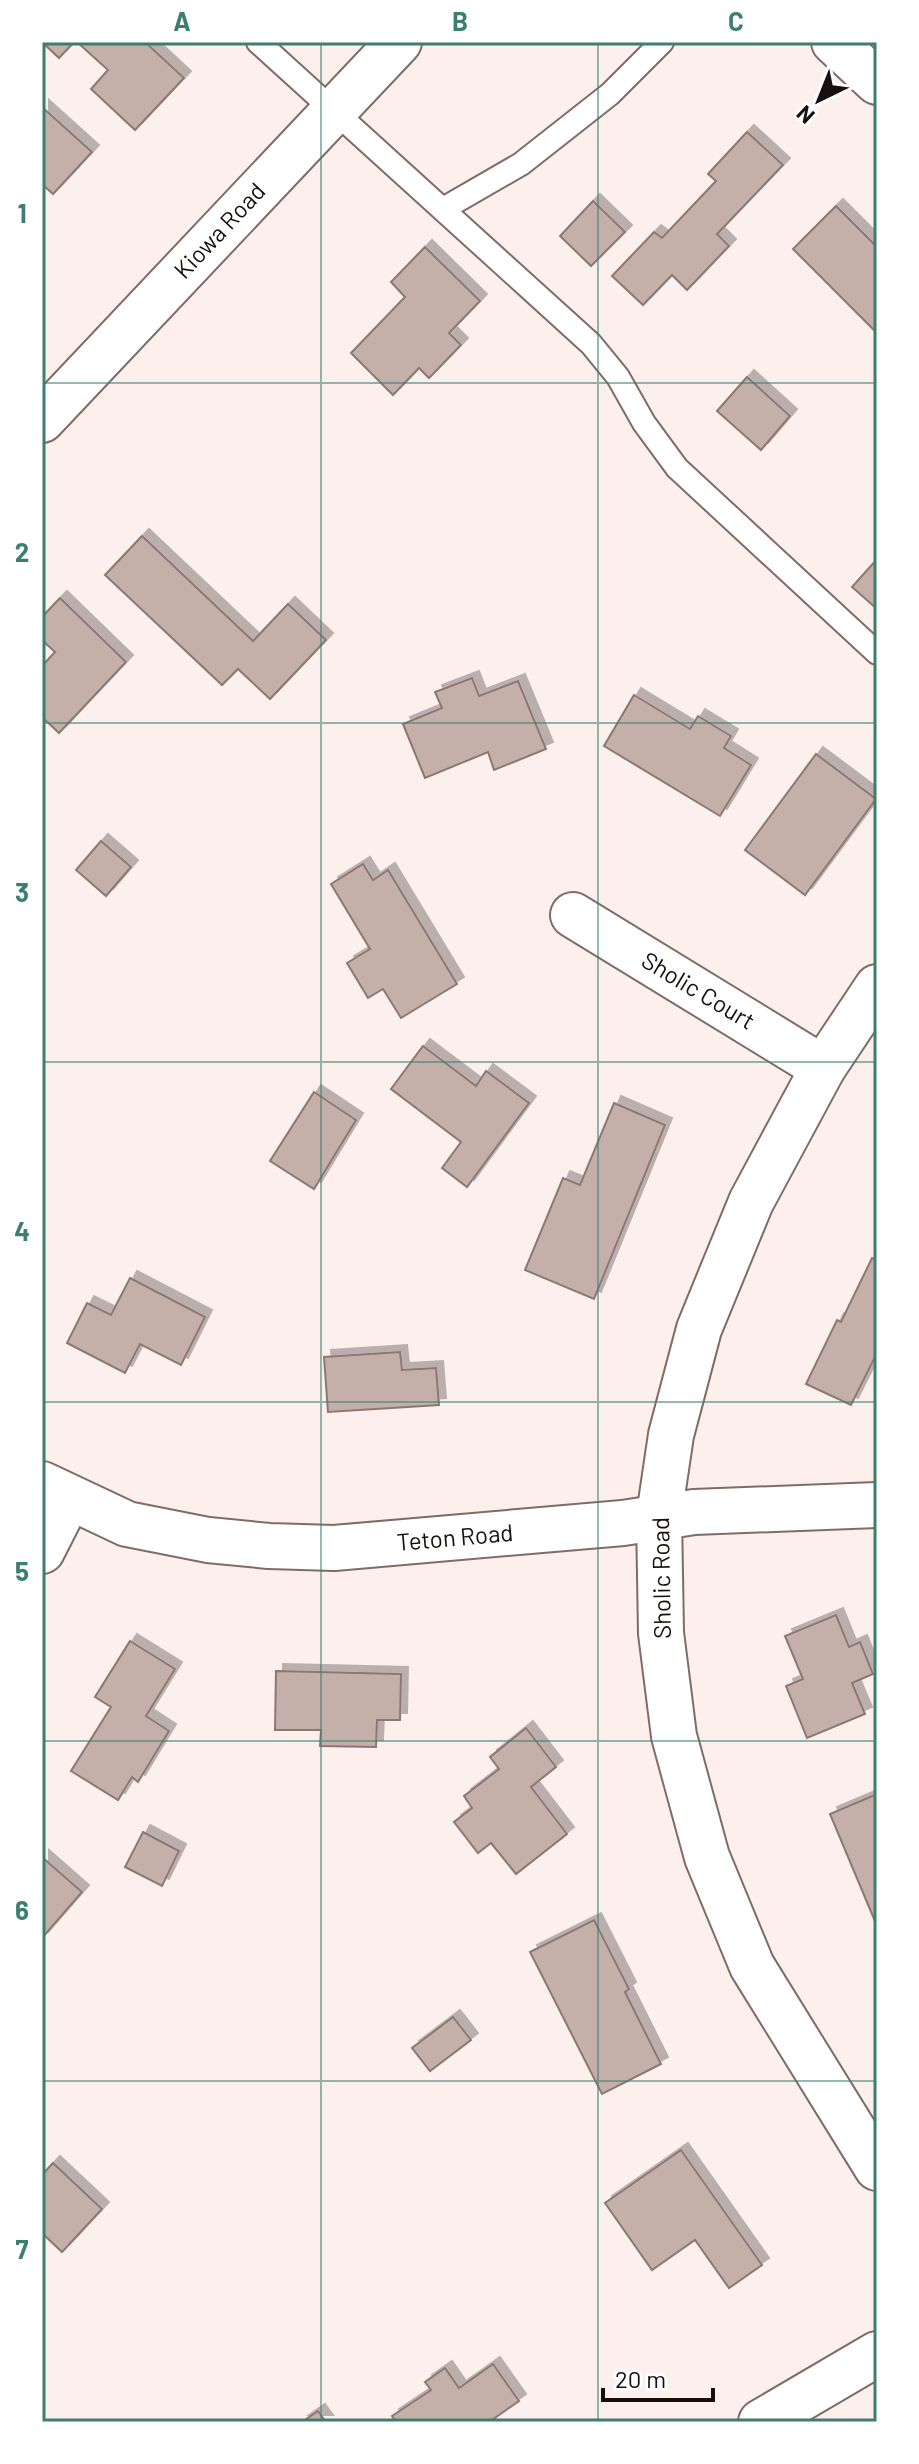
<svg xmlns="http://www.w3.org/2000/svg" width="919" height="2464" viewBox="0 0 919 2464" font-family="Barlow,sans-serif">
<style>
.building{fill:#c5afa9;stroke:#8c7872;stroke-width:2;filter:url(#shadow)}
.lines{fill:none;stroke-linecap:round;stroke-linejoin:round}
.service-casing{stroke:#806c66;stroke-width:26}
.minor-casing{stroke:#806c66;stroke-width:48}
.tertiary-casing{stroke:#806c66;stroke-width:48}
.service{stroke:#fff;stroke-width:22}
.minor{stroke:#fff;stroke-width:44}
.tertiary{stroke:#fff;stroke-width:44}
.grid{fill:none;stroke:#3d7f6f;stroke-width:2;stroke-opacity:0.55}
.labels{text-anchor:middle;stroke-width:8;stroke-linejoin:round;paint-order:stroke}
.street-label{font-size:24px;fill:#160f0d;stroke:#fff}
.neatline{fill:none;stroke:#3d7f6f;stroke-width:3}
.grid-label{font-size:26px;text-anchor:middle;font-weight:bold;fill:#3d7f6f}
</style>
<defs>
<filter id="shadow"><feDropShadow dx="7" dy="-7" stdDeviation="0" flood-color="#0004"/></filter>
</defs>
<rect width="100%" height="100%" fill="#fdefeb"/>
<!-- building -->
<g class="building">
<polygon points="42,42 74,42 59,58"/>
<polygon points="77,42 145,42 184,78 135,130 91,89 108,70"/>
<polygon points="42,107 92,152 53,194 42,184"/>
<polygon points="747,132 783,165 717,234 729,246 687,290 672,275 643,305 612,276 654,232 662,238 716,181 708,174"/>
<polygon points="593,201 625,232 591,266 560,236"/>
<polygon points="836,206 877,247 876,332 793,249"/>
<polygon points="425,247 480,301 449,333 461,345 429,378 419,368 393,395 351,353 405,297 391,282"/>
<polygon points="747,377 790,416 761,450 717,411"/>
<polygon points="142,536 253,641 288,604 326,640 270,699 238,669 222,685 105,575"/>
<polygon points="877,559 877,609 852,587"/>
<polygon points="60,598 126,662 59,733 42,717 42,666 55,652 42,640 42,617"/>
<polygon points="472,678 479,696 518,681 546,749 494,770 488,752 425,778 403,724 442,708 435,692"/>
<polygon points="634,695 690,729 698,716 731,736 724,748 751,765 720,816 604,746"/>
<polygon points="816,754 876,799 805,895 745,850"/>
<polygon points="101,841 131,867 106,896 76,870"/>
<polygon points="363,864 373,880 388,870 457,984 401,1018 383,989 368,998 347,963 370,949 331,884"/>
<polygon points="423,1046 476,1086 486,1071 529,1103 467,1187 442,1168 461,1142 391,1089"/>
<polygon points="314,1092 356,1120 314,1189 270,1161"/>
<polygon points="614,1103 665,1125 594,1299 525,1270 563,1178 580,1185"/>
<polygon points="872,1258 877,1260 877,1353 851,1405 806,1384 837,1320 841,1322"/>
<polygon points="130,1278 205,1317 181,1365 140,1344 125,1373 67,1343 87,1303 111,1315"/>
<polygon points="400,1352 402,1370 436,1368 439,1405 328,1412 324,1357"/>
<polygon points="836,1615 849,1647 860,1642 873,1674 852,1683 865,1714 807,1738 786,1686 803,1679 785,1636"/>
<polygon points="130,1641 175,1669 146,1716 169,1731 138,1782 132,1777 118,1800 71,1771 111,1707 95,1697"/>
<polygon points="276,1671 401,1674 400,1720 377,1720 376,1747 320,1746 321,1730 275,1730"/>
<polygon points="526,1728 556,1767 531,1787 567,1834 516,1874 491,1843 478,1853 454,1822 472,1808 464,1796 499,1769 490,1757"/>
<polygon points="877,1794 877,1926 830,1814"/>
<polygon points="143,1832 179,1851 162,1886 125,1867"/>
<polygon points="42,1857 82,1892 42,1938"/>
<polygon points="594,1920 629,1989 625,1992 661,2064 602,2094 530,1952"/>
<polygon points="453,2017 471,2040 430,2071 412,2048"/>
<polygon points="681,2150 762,2265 729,2288 695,2240 652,2270 605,2203"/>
<polygon points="53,2163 102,2209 62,2252 42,2233 42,2175"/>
<polygon points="493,2364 519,2401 489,2422 396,2422 392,2416 431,2390 425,2382 445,2368 459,2388"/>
<polygon points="318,2411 326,2422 302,2422"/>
</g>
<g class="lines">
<defs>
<g id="service">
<polyline points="258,42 591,344 618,377 644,423 677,468 877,653"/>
<polyline points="443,209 521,164 610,94 662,42"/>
</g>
<g id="minor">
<polyline points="834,42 877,82"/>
<polyline points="573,915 823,1068"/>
<polyline points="877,987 823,1068 751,1202 699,1329 671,1435 659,1516 661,1633 674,1736 707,1857 752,1966 877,2168"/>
<polyline points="42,1484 127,1524 208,1540 269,1546 334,1548 623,1523 694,1512 877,1505"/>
<polyline points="42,1551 69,1498"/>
<polyline points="761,2422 877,2354"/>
</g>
<polyline id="tertiary" points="42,420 399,42"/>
</defs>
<!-- service casing -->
<use href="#service" class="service-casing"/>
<!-- minor casing -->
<use href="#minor" class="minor-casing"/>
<!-- tertiary casing -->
<use href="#tertiary" class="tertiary-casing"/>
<!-- service -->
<use href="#service" class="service"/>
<!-- minor -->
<use href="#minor" class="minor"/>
<!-- tertiary -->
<use href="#tertiary" class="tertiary"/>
</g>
<!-- grid -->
<path class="grid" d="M321,42V2422M598,42V2422M42,383H877M42,723H877M42,1062H877M42,1402H877M42,1741H877M42,2081H877"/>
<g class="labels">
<!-- street labels -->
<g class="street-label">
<text transform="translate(220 231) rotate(-47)" y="8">Kiowa Road</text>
<text transform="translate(698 991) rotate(31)" y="8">Sholic Court</text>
<text transform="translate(455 1538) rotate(-5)" y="8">Teton Road</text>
<text transform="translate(662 1578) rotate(-91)" y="8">Sholic Road</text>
</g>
</g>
<!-- border -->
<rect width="919" height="2464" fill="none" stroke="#ffffff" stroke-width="88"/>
<!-- north arrow -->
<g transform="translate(819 100) rotate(223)" stroke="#ffffff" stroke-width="6" paint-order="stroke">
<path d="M0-6L14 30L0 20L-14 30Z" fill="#160f0d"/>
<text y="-12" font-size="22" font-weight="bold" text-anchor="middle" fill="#160f0d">N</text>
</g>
<!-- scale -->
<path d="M603 2388v12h110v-12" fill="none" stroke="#160f0d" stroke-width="4"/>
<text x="615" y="2388" font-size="24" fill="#160f0d" stroke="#ffffff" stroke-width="6" paint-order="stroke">20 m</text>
<rect x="44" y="44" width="831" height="2376" class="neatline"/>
<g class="grid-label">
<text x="182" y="31">A</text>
<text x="460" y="31">B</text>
<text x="736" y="31">C</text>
<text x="22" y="223">1</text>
<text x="22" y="562">2</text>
<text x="22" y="902">3</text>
<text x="22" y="1241">4</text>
<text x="22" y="1581">5</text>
<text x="22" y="1920">6</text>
<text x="22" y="2259">7</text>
</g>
</svg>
